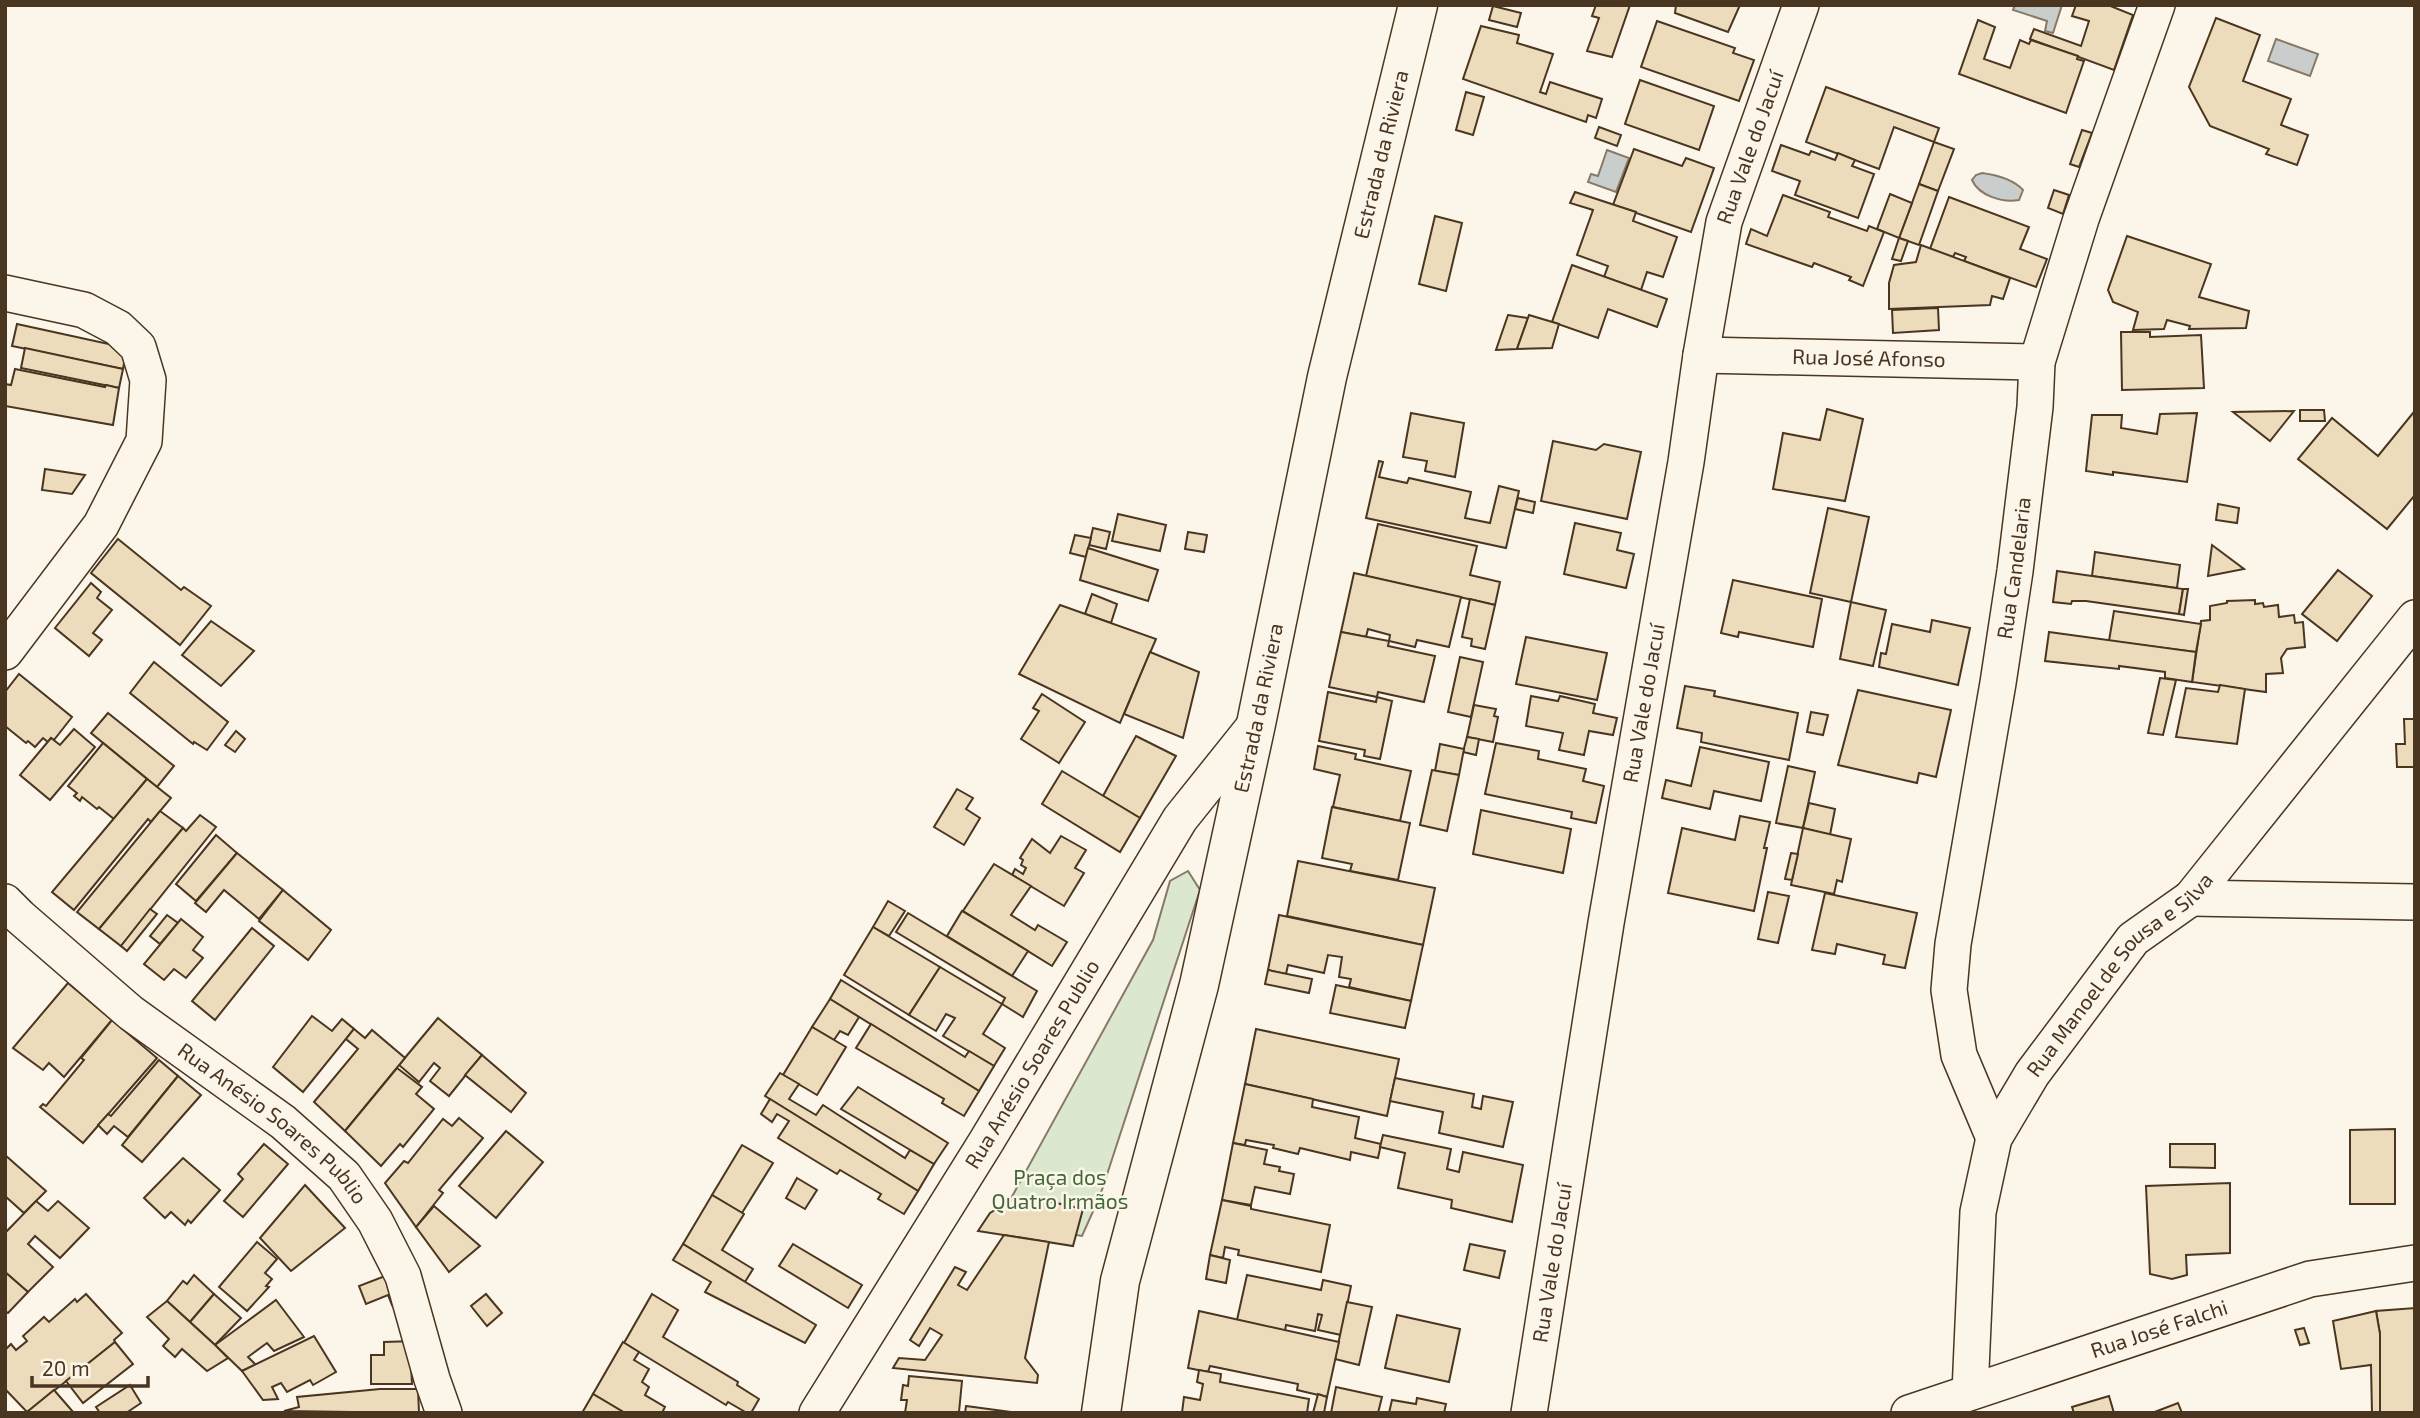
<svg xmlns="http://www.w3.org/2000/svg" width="2420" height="1418" viewBox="0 0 2420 1418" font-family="'Exo 2',sans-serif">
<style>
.green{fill:#dce7d0;stroke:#887966;stroke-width:2}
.water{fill:#c9cecd;stroke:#887966;stroke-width:2}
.building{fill:#ecdcbc;stroke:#4a3520;stroke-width:2}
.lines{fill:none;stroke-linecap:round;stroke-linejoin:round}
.street-casing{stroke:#4a3520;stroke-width:38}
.secondary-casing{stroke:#4a3520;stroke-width:41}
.street{stroke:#fbf6e9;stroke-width:35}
.secondary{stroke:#fbf6e9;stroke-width:38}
.labels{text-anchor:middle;stroke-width:5;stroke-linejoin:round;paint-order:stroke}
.street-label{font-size:21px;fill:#4a3520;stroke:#fbf6e9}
.park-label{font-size:21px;fill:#436837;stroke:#fbf6e9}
</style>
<rect width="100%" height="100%" fill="#fbf6e9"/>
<!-- green -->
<polygon class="green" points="1188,871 1200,890 1100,1196 1082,1236 998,1222 1153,940 1170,881"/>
<!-- water -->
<g class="water">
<polygon points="2015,5 2062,5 2053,33 2045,31 2047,21 2013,10"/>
<polygon points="2276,39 2318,54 2310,76 2268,61"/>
<polygon points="1607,150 1629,158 1616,192 1588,182 1591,174 1598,176"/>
<path d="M1982,173C1997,175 2013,179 2023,190L2019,200C2003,203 1979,196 1972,180L1976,175Z"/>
</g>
<!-- building -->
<g class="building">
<polygon points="1596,5 1630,5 1612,57 1587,51 1599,18 1592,16"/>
<polygon points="1676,5 1740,5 1728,32 1675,13"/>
<polygon points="2076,5 2108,5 2133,15 2114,70 2030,39 2034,29 2081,46 2089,21 2072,16"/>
<polygon points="1493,6 1521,13 1517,27 1489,20"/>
<polygon points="2216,18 2260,35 2243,81 2291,99 2281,125 2308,135 2297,165 2266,154 2269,149 2210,126 2189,87"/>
<polygon points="1978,20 1995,27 1984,59 2010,68 2020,40 2029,44 2031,40 2078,56 2077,59 2084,61 2066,113 1959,74"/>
<polygon points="1657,21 1735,48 1733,53 1754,60 1739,101 1641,67"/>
<polygon points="1481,26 1519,35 1517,43 1553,54 1540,92 1546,94 1550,82 1602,99 1596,118 1588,115 1586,122 1463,79"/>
<polygon points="1640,80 1714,106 1699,150 1625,124"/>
<polygon points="1826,87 1939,128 1934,142 1894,127 1879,169 1806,142"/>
<polygon points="1466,92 1484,97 1473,135 1456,130"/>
<polygon points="1599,127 1621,135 1617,146 1595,138"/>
<polygon points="2082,130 2092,133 2079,167 2070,164"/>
<polygon points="1934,142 1954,149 1938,191 1919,184"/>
<polygon points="1781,145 1809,155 1811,151 1835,160 1838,153 1855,160 1852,166 1874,174 1858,218 1795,195 1800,181 1772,171"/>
<polygon points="1634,149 1682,166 1686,158 1714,168 1691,232 1613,205"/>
<polygon points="1919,184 1938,191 1919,245 1899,238"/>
<polygon points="2054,190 2069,195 2063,214 2048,208"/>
<polygon points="1575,192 1636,212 1633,221 1677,237 1663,277 1647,272 1641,290 1604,277 1608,266 1577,255 1593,210 1570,203"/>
<polygon points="1890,194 1912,203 1899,238 1877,229"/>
<polygon points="1783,195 1830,212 1828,217 1867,231 1869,226 1884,232 1863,286 1849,280 1851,277 1814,263 1812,267 1746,244 1751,229 1767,236"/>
<polygon points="1949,197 2029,227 2020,249 2047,259 2036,287 1964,261 1966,257 1955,253 1953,257 1930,249"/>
<polygon points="1435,216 1462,223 1446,291 1419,284"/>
<polygon points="2127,236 2211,264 2199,297 2249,311 2246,328 2189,329 2190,326 2167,320 2164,329 2133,330 2138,312 2113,302 2108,290"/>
<polygon points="1899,238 1908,241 1901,261 1892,259"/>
<polygon points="1921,245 2010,278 2003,299 1992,296 1990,305 1889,309 1889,283 1894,265 1916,262"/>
<polygon points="1572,265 1667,299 1657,327 1608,309 1598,338 1552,322"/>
<polygon points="1938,308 1939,330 1893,333 1892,310"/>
<polygon points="1508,315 1528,318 1517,349 1496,350"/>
<polygon points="1529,315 1559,324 1552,348 1517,349"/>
<polygon points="17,324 127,348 123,369 12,346"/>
<polygon points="2121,332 2150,332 2150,337 2201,335 2204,388 2122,390"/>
<polygon points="25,348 123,369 119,388 21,368"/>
<polygon points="15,369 105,387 106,385 119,388 113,425 5,406 5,384 11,385"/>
<polygon points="1827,409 1863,419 1845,501 1773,489 1783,433 1820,440"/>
<polygon points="2300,410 2324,410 2325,421 2300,421"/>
<polygon points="2294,411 2270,441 2233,412"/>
<polygon points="1411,413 1464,423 1455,477 1425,471 1427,461 1403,457"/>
<polygon points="2197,413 2187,482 2113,472 2113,475 2086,471 2092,415 2122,415 2121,428 2157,434 2160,414"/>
<polygon points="2413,413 2415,415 2415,495 2387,529 2298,459 2332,418 2378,456"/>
<polygon points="1553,441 1596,450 1604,444 1641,452 1627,519 1541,501"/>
<polygon points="1379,461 1383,462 1379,477 1407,483 1409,478 1471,492 1465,518 1490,523 1499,486 1519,491 1506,548 1366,518"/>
<polygon points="45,469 85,475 72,494 42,490"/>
<polygon points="1518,498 1535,502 1533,513 1515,509"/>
<polygon points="2218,504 2239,508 2237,523 2216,520"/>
<polygon points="1828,508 1869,517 1851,602 1810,593"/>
<polygon points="1118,514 1166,525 1160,551 1112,541"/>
<polygon points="1575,523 1621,533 1617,550 1634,554 1626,588 1564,574"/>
<polygon points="1378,524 1477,546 1470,575 1500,582 1495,605 1366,576"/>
<polygon points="1093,528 1110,532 1106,549 1089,545"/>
<polygon points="1188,532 1207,535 1204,552 1185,549"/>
<polygon points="1075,535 1091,538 1086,557 1070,553"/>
<polygon points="118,539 181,590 184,587 211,606 180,645 91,573"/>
<polygon points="2212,545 2244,569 2208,576"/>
<polygon points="1088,548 1158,570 1148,601 1080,580"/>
<polygon points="2095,552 2180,565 2177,588 2092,576"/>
<polygon points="2338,570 2372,596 2337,641 2302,614"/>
<polygon points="2057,571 2183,589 2179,614 2086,601 2072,601 2071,604 2053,602"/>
<polygon points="1354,573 1461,597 1449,647 1417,640 1415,647 1389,641 1390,635 1368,629 1366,637 1341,632"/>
<polygon points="1733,580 1822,599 1813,647 1739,632 1738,637 1721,633"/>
<polygon points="91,583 101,592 97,598 112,610 93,633 102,640 89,656 55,628"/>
<polygon points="2183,589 2188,589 2184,615 2179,614"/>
<polygon points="1092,594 1117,604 1111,623 1085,614"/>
<polygon points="1470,599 1495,605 1485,649 1471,646 1472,639 1462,637"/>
<polygon points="2255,600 2255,604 2263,603 2264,607 2278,605 2279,617 2294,615 2295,623 2303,622 2305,647 2287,649 2281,658 2283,673 2266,674 2266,692 2192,682 2201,621 2210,620 2210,606 2227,603 2227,601"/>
<polygon points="1851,602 1886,610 1873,666 1840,659"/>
<polygon points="1060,605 1156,639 1120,723 1019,674"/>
<polygon points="2114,611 2201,624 2196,652 2109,641"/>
<polygon points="1932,620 1970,628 1958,685 1879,667 1881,653 1886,654 1892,624 1930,632"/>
<polygon points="211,621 254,651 221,686 182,655"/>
<polygon points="1341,632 1389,641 1388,646 1435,656 1424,702 1378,692 1377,697 1329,687"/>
<polygon points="2049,632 2196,652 2192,682 2165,678 2165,672 2119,666 2119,669 2045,661"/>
<polygon points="1526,637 1607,653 1597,700 1516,684"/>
<polygon points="1150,652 1199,672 1183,738 1124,714"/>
<polygon points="1460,657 1483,662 1471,717 1448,712"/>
<polygon points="154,662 228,722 207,750 194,742 193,744 130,693"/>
<polygon points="19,674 72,717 54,740 51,738 48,742 43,738 35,747 28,741 26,743 5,726 5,692"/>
<polygon points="2160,678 2176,680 2163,735 2148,733"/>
<polygon points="2220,685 2245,689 2237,744 2176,737 2186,688 2218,692"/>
<polygon points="1685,686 1715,691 1714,696 1798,713 1789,760 1701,742 1702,733 1677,728"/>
<polygon points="1858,690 1951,710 1936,777 1919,773 1917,783 1838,765"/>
<polygon points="1328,692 1376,702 1377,697 1392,701 1380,759 1364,756 1365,750 1319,741"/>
<polygon points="1042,694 1085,722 1059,763 1021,739 1039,711 1033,708"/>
<polygon points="1531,696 1558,701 1560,696 1595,704 1593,713 1617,718 1613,735 1589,731 1584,755 1559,750 1563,733 1526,726"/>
<polygon points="1474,705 1496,709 1494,716 1498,717 1493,742 1467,737"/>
<polygon points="1811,712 1828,715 1823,735 1807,732"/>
<polygon points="108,713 174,766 157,787 91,733"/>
<polygon points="2404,719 2415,719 2415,767 2397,767 2396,744 2405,744"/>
<polygon points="74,729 95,747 50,800 20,775 51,738 60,745"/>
<polygon points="236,731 245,739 235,752 225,745"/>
<polygon points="1136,736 1176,756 1140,818 1103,796"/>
<polygon points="1467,737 1479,739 1476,755 1463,752"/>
<polygon points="103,743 147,779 114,819 99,807 97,809 82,797 80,801 74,796 77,793 68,786"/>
<polygon points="1496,743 1539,751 1538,759 1586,769 1583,781 1604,786 1596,823 1571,818 1572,812 1485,794"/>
<polygon points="1440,744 1464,749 1459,775 1435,771"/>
<polygon points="1318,746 1356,754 1355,759 1411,771 1400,821 1333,807 1340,775 1314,769"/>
<polygon points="1700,747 1769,762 1761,801 1714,791 1710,809 1662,798 1666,780 1691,786"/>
<polygon points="1788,766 1815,772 1803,828 1776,823"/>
<polygon points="1432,770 1459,775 1447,831 1420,825"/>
<polygon points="1062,771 1140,818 1120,852 1042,804"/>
<polygon points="147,779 171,798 151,822 148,819 74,910 52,892"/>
<polygon points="957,789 973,798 966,809 980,818 964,845 934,827"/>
<polygon points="1809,803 1835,809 1830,835 1803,828"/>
<polygon points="1332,807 1410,823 1398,880 1350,871 1352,864 1322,858"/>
<polygon points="1481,810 1571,829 1563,873 1473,854"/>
<polygon points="160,811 183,828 99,929 77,912"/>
<polygon points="200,815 216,827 121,946 99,929 183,828 186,831"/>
<polygon points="1740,816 1770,822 1764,848 1767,848 1754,911 1668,893 1682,828 1735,840"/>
<polygon points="1803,828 1851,839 1842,882 1837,880 1834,894 1791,885"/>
<polygon points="216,835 237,853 196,901 176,884"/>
<polygon points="1061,836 1086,850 1075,868 1084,873 1064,906 1012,875 1015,869 1023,874 1026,868 1021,865 1023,860 1020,858 1032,839 1050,853"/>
<polygon points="237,853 283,890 259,919 224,890 206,912 195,903"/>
<polygon points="1791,853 1798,854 1792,880 1785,879"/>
<polygon points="1298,861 1435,888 1423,945 1287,916"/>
<polygon points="994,864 1031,886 1011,915 1035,930 1038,925 1067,942 1052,966 963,911"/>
<polygon points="283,890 331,930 308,960 259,921"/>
<polygon points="1768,892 1789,896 1778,943 1758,939"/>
<polygon points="1825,893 1917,913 1905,968 1883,964 1885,955 1837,944 1835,954 1812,950"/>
<polygon points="888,901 905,911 889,936 873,927"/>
<polygon points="150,909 157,914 127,951 121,946"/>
<polygon points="962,911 1028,951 1012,976 947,936"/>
<polygon points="908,913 1037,991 1023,1017 1002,1004 1005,998 896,932"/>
<polygon points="167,915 178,923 160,944 150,936"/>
<polygon points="1279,915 1423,945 1411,1001 1349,987 1351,979 1339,977 1342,957 1328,955 1324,973 1288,965 1286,974 1268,970"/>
<polygon points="181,919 203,937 193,950 203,958 186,978 174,969 164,980 144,964"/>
<polygon points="873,927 940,967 909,1015 844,975"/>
<polygon points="252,928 274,946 215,1020 192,1001"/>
<polygon points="940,967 1002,1004 983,1034 1005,1048 994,1066 943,1036 955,1018 946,1014 936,1031 909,1015"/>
<polygon points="1268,970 1312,979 1309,993 1265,984"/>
<polygon points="841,980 965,1057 969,1051 994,1066 979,1091 830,999"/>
<polygon points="68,983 112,1020 64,1077 49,1063 43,1070 13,1048"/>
<polygon points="1336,985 1411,1001 1405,1028 1330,1013"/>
<polygon points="830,999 859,1017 848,1035 840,1031 834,1040 812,1027"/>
<polygon points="312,1016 332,1031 342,1019 354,1029 303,1092 273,1067"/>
<polygon points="438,1018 482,1055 449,1096 430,1081 440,1068 434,1063 419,1082 399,1065"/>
<polygon points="112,1020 157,1058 83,1143 40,1107 43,1104 46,1106 84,1060 81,1058"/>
<polygon points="871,1024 979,1091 964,1116 942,1103 944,1099 856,1048"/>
<polygon points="812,1027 846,1047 817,1095 783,1075"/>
<polygon points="354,1029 365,1038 372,1030 405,1058 345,1131 314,1102 358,1049 346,1039"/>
<polygon points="1256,1029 1399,1059 1387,1116 1245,1084"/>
<polygon points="482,1055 526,1093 511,1112 465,1075"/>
<polygon points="159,1060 178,1076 128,1137 114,1126 107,1134 98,1125 108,1114 111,1116"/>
<polygon points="397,1068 422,1087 416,1094 434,1109 403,1147 400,1144 381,1166 345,1131"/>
<polygon points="780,1073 799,1084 789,1099 816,1115 823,1105 905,1158 910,1150 934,1164 918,1191 765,1096"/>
<polygon points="178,1076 201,1095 142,1162 122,1145"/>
<polygon points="1395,1078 1474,1094 1472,1107 1481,1109 1483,1096 1513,1102 1503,1147 1439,1133 1443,1112 1390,1101"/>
<polygon points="1245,1084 1313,1099 1312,1107 1359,1117 1355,1138 1381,1144 1378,1158 1351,1152 1350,1160 1300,1148 1298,1154 1273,1148 1274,1145 1246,1140 1245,1145 1233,1143"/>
<polygon points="858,1087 948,1143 934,1164 841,1109"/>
<polygon points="770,1099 918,1191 904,1214 878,1199 881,1194 862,1183 840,1170 837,1174 778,1138 789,1121 777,1114 772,1122 761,1114"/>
<polygon points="459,1118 483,1138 439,1190 443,1193 416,1227 385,1183 404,1161 408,1163 443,1119 452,1126"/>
<polygon points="2395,1129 2395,1204 2350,1204 2350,1130"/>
<polygon points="506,1131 543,1162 496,1218 459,1186"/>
<polygon points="1383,1135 1451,1149 1447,1169 1459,1172 1463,1152 1523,1165 1512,1222 1451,1208 1452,1200 1398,1188 1405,1153 1380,1147"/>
<polygon points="1233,1143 1267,1150 1264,1164 1280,1167 1279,1171 1294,1174 1290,1194 1255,1187 1251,1205 1222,1200"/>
<polygon points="264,1144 288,1164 243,1217 224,1201 243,1179 238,1174"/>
<polygon points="2170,1144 2215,1144 2215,1168 2170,1167"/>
<polygon points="742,1145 773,1163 742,1213 712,1195"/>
<polygon points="5,1155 46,1191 24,1213 5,1196"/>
<polygon points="183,1158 220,1190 191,1223 188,1220 185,1225 171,1212 165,1218 144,1198"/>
<polygon points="797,1178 817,1190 805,1209 786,1198"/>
<polygon points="2230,1183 2230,1253 2186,1255 2187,1275 2172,1279 2150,1274 2146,1186"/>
<polygon points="305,1185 345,1228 291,1271 260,1238"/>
<polygon points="712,1195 744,1214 722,1250 753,1269 745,1282 683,1244"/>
<polygon points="1034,1198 1083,1209 1073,1246 978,1231 990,1213 1012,1200"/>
<polygon points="1222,1200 1251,1206 1251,1209 1330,1225 1321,1272 1238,1255 1239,1250 1225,1247 1223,1258 1210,1255"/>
<polygon points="36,1201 48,1211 58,1201 89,1228 60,1258 35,1236 28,1244 53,1267 28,1292 5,1272 5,1233"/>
<polygon points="434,1206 480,1246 449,1272 416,1227"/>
<polygon points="1004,1235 1049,1242 1025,1358 1038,1375 1037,1383 893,1368 899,1358 925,1360 942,1335 930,1328 919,1346 910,1340 955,1267 966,1272 958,1285 967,1290"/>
<polygon points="257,1242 277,1259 265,1273 272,1279 266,1286 269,1287 247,1311 219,1287"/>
<polygon points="683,1244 816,1325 805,1343 705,1292 711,1282 673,1260"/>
<polygon points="793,1244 862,1285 848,1308 779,1266"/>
<polygon points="1470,1244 1505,1251 1499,1278 1464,1270"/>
<polygon points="1210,1255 1230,1260 1226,1283 1206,1279"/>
<polygon points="5,1272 28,1292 8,1313 5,1311"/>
<polygon points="194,1275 214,1294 190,1322 167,1301 183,1281 187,1284"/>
<polygon points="1247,1275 1321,1290 1323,1280 1351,1286 1341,1335 1318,1330 1322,1315 1318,1314 1315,1331 1286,1325 1285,1331 1237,1320"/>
<polygon points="385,1276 399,1301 392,1305 388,1295 366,1304 359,1286"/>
<polygon points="86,1294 122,1333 114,1340 115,1342 112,1345 27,1412 5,1389 5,1350 11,1344 16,1350 27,1341 23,1336 44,1317 49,1322 75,1299 77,1302"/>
<polygon points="214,1294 241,1318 215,1345 190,1322"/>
<polygon points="486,1294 502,1313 487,1326 471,1306"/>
<polygon points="652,1294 678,1310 663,1337 738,1382 737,1385 759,1399 751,1413 747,1413 728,1402 726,1405 624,1343"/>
<polygon points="276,1300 304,1337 274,1351 267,1343 248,1357 256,1365 242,1371 215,1345"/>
<polygon points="167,1301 215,1345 228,1358 207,1371 182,1349 175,1357 163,1346 169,1339 147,1317"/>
<polygon points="1347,1302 1372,1307 1359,1365 1335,1359"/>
<polygon points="2415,1308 2415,1413 2380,1413 2380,1334 2376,1311"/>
<polygon points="1199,1311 1339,1342 1327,1397 1297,1390 1298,1384 1210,1366 1208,1372 1188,1368"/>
<polygon points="2376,1311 2380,1334 2380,1413 2372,1413 2371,1365 2341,1369 2333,1321"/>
<polygon points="1397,1315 1460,1329 1449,1382 1385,1368"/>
<polygon points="2304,1328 2309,1343 2300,1345 2295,1330"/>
<polygon points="314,1336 336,1372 313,1385 310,1380 287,1392 281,1383 272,1387 278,1399 263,1400 242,1371"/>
<polygon points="414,1341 411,1364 412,1384 371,1384 371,1355 384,1355 384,1342"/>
<polygon points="115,1342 133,1364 83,1403 66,1381"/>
<polygon points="623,1342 639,1352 634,1360 649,1369 642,1382 649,1387 645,1395 665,1407 662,1413 625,1413 593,1394"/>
<polygon points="1199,1370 1221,1374 1220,1382 1309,1399 1307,1413 1182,1413 1184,1397 1200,1400 1203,1384 1197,1382"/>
<polygon points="909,1376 962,1381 959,1412 964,1413 905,1413 907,1400 901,1400 903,1385 908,1386"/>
<polygon points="130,1385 141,1403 126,1413 100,1413 96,1407"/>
<polygon points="1336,1387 1382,1397 1378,1413 1331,1413"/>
<polygon points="380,1389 418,1389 419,1413 284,1411 299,1407 297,1397"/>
<polygon points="54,1390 74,1413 27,1412"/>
<polygon points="593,1394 625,1413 582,1413"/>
<polygon points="1318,1394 1327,1397 1324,1413 1313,1413"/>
<polygon points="2109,1396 2114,1413 2074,1413 2072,1407"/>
<polygon points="1417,1398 1446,1404 1444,1413 1389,1413 1392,1400 1416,1404"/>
<polygon points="2178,1403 2182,1413 2152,1413"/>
<polygon points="966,1406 1011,1412 1015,1413 965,1413"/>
</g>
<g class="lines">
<defs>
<g id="street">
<polyline points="5,293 84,310 118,328 138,347 148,380 144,441 101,525 5,652"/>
<path id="s1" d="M1701,355L2037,362"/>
<polyline points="2191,898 2415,902"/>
<path id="s2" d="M5,902L20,917L131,1013L283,1122L344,1176L375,1221L403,1276L432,1379L444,1413"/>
<path id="s3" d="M1994,1138L1959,1055L1949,990L1953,944L1998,683L2015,571L2035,407L2037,362L2081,219L2157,5"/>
<path id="s4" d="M1970,1392L1978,1212L1994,1138L2032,1074L2133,939L2191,898L2415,618"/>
<path id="s5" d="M817,1413L986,1142L1180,819L1256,724"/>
<path id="s6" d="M1529,1413L1606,923L1686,462L1701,355L1724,222L1801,5"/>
<path id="s7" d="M1909,1413L2310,1279L2415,1263"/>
</g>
<g id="secondary">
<path id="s8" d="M1101,1413L1120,1281L1199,985L1256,724L1327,377L1418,5"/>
</g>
</defs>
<!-- street casing -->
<use href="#street" class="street-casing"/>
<!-- secondary casing -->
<use href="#secondary" class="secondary-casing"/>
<!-- street -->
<use href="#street" class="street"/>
<!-- secondary -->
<use href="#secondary" class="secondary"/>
</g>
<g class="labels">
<!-- street labels -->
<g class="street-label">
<text dy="7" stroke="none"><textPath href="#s6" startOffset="1286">Rua Vale do Jacuí</textPath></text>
<text dy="7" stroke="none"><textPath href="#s8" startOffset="1290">Estrada da Riviera</textPath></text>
<text dy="7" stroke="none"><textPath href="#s1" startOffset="168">Rua José Afonso</textPath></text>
<text dy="7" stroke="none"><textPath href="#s3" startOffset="583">Rua Candelaria</textPath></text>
<text dy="7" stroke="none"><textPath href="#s6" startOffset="719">Rua Vale do Jacuí</textPath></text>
<text dy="7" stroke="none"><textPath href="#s8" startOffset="723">Estrada da Riviera</textPath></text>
<text dy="7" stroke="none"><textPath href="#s4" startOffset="464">Rua Manoel de Sousa e Silva</textPath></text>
<text dy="7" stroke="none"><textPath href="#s5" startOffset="410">Rua Anésio Soares Publio</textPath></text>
<text dy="7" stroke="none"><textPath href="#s2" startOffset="348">Rua Anésio Soares Publio</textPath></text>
<text dy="7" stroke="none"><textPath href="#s6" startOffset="152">Rua Vale do Jacuí</textPath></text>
<text dy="7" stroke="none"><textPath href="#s7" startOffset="264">Rua José Falchi</textPath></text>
</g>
<!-- park labels -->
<g class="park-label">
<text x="1060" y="1185">Praça dos<tspan x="1060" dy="24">Quatro Irmãos</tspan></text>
</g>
</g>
<!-- border -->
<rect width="2420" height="1418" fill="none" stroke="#4a3520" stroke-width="14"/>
<!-- scale -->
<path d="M32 1376v10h116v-10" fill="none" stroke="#4a3520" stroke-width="3.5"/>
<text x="42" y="1376" font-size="21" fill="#4a3520" stroke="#fbf6e9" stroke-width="5" paint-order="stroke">20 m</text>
</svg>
